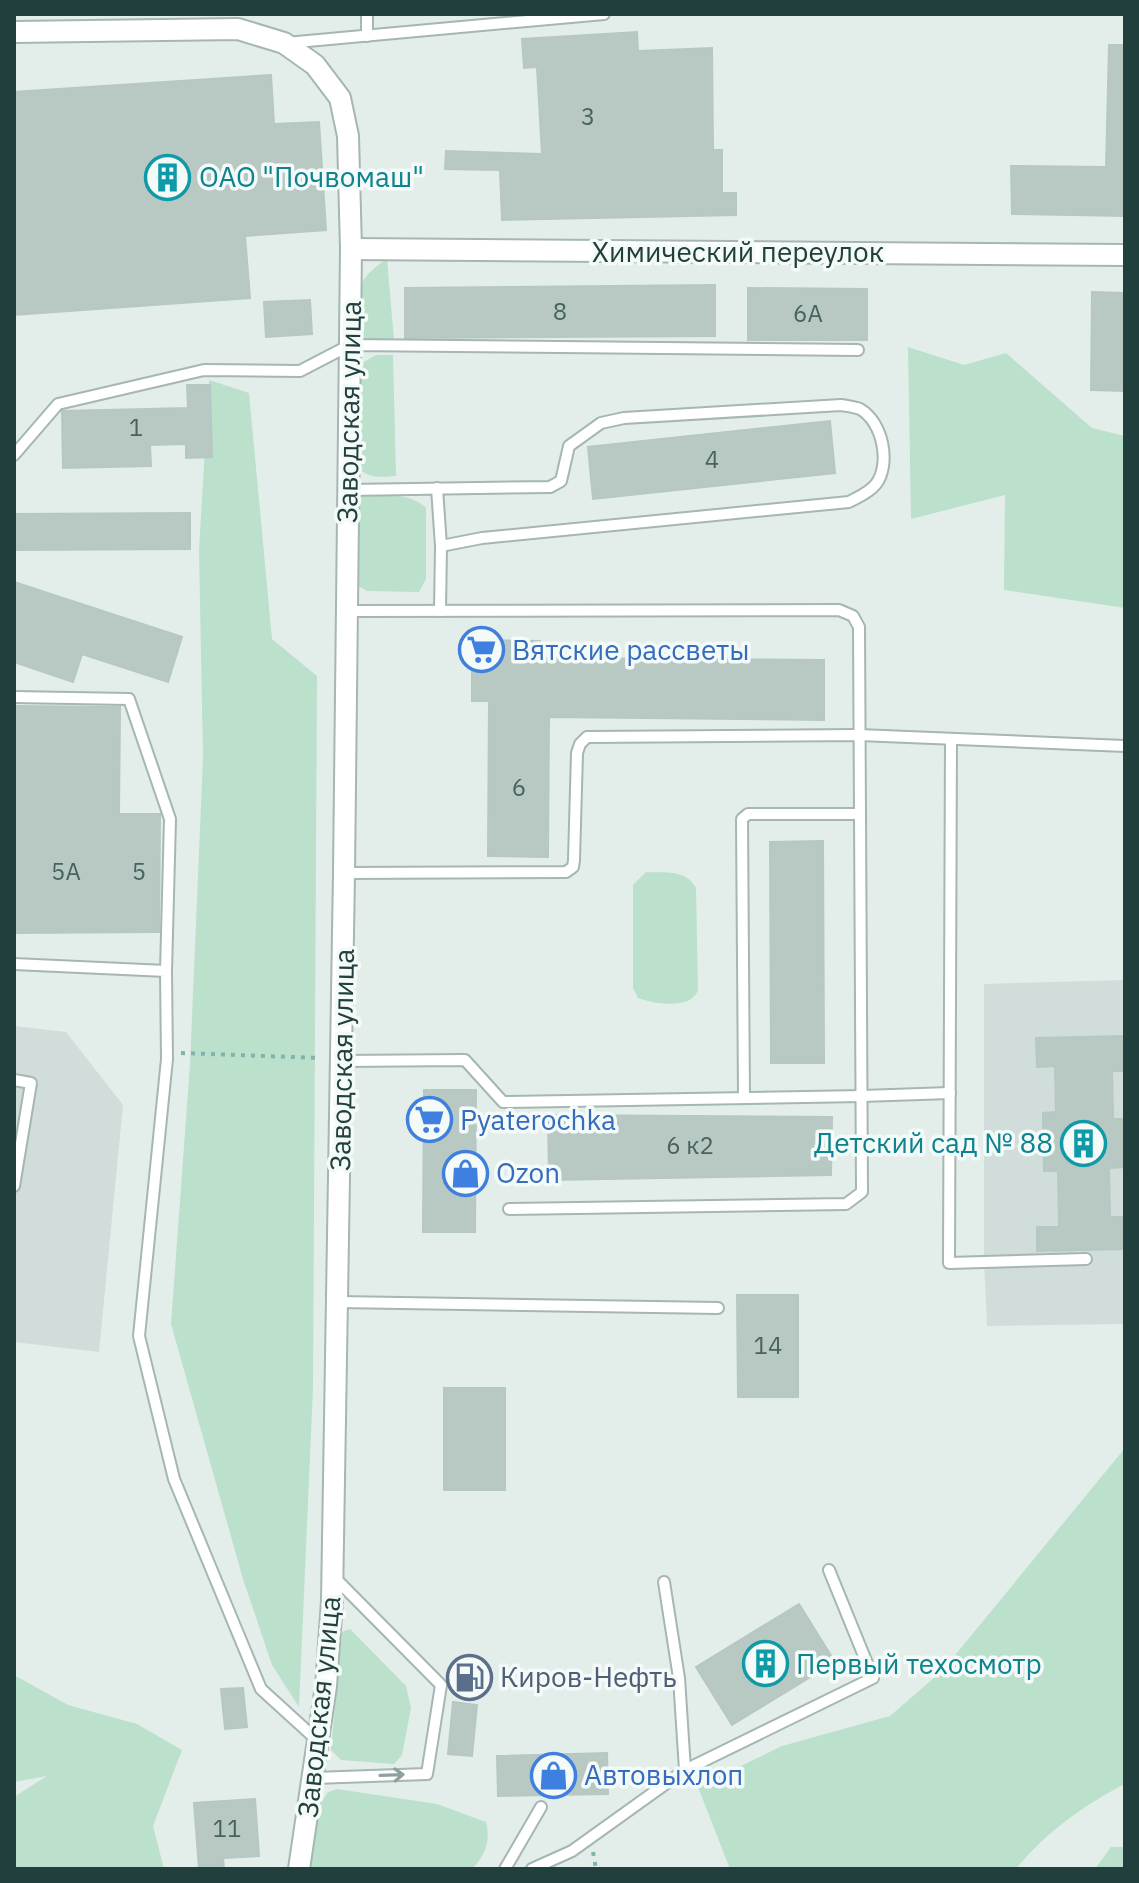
<svg xmlns="http://www.w3.org/2000/svg" width="1139" height="1883" viewBox="0 0 1139 1883" font-family="'IBM Plex Sans',sans-serif">
<style>
.built{fill:#d1ddda}
.green{fill:#bbe0cb}
.building{fill:#b8c9c4;stroke:#b5c8c3;stroke-width:2}
.lines{fill:none;stroke-linecap:round;stroke-linejoin:round}
.service-casing{stroke:#a5b6b3;stroke-width:14}
.minor-casing{stroke:#a5b6b3;stroke-width:24}
.path{stroke:#82b3ac;stroke-width:4;stroke-dasharray:4 6;stroke-linecap:butt}
.service{stroke:#fff;stroke-width:10}
.minor{stroke:#fff;stroke-width:20}
.oneway{stroke:#90a09e}
.labels{text-anchor:middle;stroke-width:7;stroke-linejoin:round;paint-order:stroke}
.number-label{font-size:24px;fill:#47625f}
.culture-label{font-size:28px;fill:#0d838f;stroke:#f4faf8;text-anchor:start}
.street-label{font-size:28px;fill:#21403d;stroke:#f4faf8}
.shop-label{font-size:28px;fill:#366cbe;stroke:#f4faf8;text-anchor:start}
.service-label{font-size:28px;fill:#4e5e75;stroke:#f4faf8;text-anchor:start}
</style>
<rect width="100%" height="100%" fill="#e3eeeb"/>
<!-- built -->
<g class="built">
<polygon points="1125,980 1125,1324 987,1326 984,1260 984,984"/>
<polygon points="14,1026 66,1032 123,1105 99,1352 14,1342"/>
</g>
<!-- green -->
<g class="green">
<path d="M387,259L394,340H357C358,299 349,284 387,259Z"/>
<polygon points="908,347 964,365 1006,353 1092,428 1125,436 1125,608 1004,590 1005,495 911,519"/>
<path d="M376,355H393L396,476C381,477 370,479 358,468L357,366Z"/>
<polygon points="209,380 249,393 272,639 317,676 313,1388 299,1707 272,1665 243,1579 171,1324 190,1064 203,758 199,550"/>
<path d="M364,495C385,496 410,492 426,508V579L419,592L367,591L356,585L355,504Z"/>
<path d="M646,872C665,873 686,869 696,888L698,990C692,1010 653,1004 638,998L633,988V885Z"/>
<path d="M1125,1448V1784C1085,1804 1045,1833 1016,1869H730L698,1787L782,1746L890,1716L942,1671Z"/>
<polygon points="350,1629 406,1686 411,1708 402,1755 394,1764 341,1760 331,1750 342,1632"/>
<polygon points="14,1675 68,1705 137,1724 182,1750 153,1826 164,1869 14,1869 14,1797 47,1776 14,1782"/>
<path d="M337,1789L437,1804L486,1822C491,1841 485,1855 472,1869H310L319,1806L328,1792Z"/>
<polygon points="1111,1847 1125,1847 1125,1869 1095,1869"/>
</g>
<!-- building -->
<g class="building">
<polygon points="637,32 638,51 712,48 713,150 722,150 722,193 736,193 736,215 502,220 500,170 445,169 446,151 542,154 537,67 524,68 522,39"/>
<polygon points="1109,45 1125,45 1125,216 1012,214 1011,166 1106,167"/>
<polygon points="271,75 274,124 319,122 326,230 245,236 250,298 14,315 14,92"/>
<polygon points="715,285 715,336 405,338 405,288"/>
<polygon points="748,288 867,289 867,340 748,340"/>
<polygon points="1092,292 1125,293 1125,391 1091,390"/>
<polygon points="310,300 312,334 266,337 264,302"/>
<polygon points="187,385 210,385 212,457 186,458 186,444 150,445 151,466 63,468 62,411 188,408"/>
<polygon points="830,421 835,473 593,499 588,447"/>
<polygon points="190,513 190,549 14,550 14,514"/>
<polygon points="14,582 182,637 168,682 82,654 73,682 14,662"/>
<polygon points="472,640 540,641 540,658 824,660 824,720 549,717 548,857 488,856 489,701 472,701"/>
<polygon points="14,706 120,707 119,814 160,814 159,932 14,933"/>
<polygon points="823,841 824,1063 771,1063 770,842"/>
<polygon points="1125,1036 1125,1071 1112,1071 1113,1119 1125,1119 1125,1167 1109,1168 1110,1217 1125,1217 1125,1249 1037,1251 1037,1227 1059,1227 1058,1171 1044,1171 1043,1113 1056,1112 1055,1066 1037,1067 1036,1038"/>
<polygon points="424,1090 476,1090 475,1232 423,1232"/>
<polygon points="548,1115 832,1117 831,1175 549,1180"/>
<polygon points="737,1295 798,1295 798,1397 738,1397"/>
<rect x="444" y="1388" width="61" height="102"/>
<polygon points="799,1604 835,1662 732,1725 696,1667"/>
<polygon points="243,1688 247,1727 225,1729 221,1689"/>
<polygon points="453,1702 477,1705 472,1756 448,1754"/>
<polygon points="607,1753 608,1794 498,1796 497,1756"/>
<polygon points="255,1799 259,1856 223,1858 224,1869 199,1869 194,1803"/>
</g>
<g class="lines">
<defs>
<g id="service">
<polyline points="367,14 367,36"/>
<polyline points="286,43 604,14"/>
<polyline points="14,455 58,404 204,370 300,371 350,345 858,350"/>
<polyline points="437,488 441,546 440,611"/>
<path d="M348,490L550,487L561,481L569,446L601,423L624,418L841,405C847,406 855,407 860,409C883,422 891,464 876,484C869,493 858,497 849,502L482,538L441,546"/>
<polyline points="347,611 839,610 853,616 859,627 862,1192 846,1204 509,1209"/>
<polyline points="14,697 129,699 170,819 166,971"/>
<polyline points="951,739 949,1263 1086,1259"/>
<polyline points="344,873 566,872 573,867 574,860 577,753 580,744 587,737 859,735 1125,746"/>
<polyline points="14,964 166,971 167,1059 139,1336 174,1479 261,1689 317,1740"/>
<polyline points="342,1061 465,1060 503,1102 862,1096 950,1093"/>
<polyline points="14,1080 31,1083 14,1186"/>
<polyline points="744,1097 742,819 748,814 860,814"/>
<polyline points="338,1302 718,1308"/>
<polyline points="664,1582 679,1678 685,1770"/>
<polyline points="314,1778 427,1774 441,1685 335,1578"/>
<polyline points="505,1869 541,1807"/>
<polyline points="532,1869 572,1851 685,1770 873,1678 829,1570"/>
</g>
<g id="minor">
<polyline points="14,32 238,29 284,43 315,65 340,98 348,136 351,249 344,873 332,1601 326,1686 299,1869"/>
<polyline points="351,249 1125,255"/>
</g>
</defs>
<!-- service casing -->
<use href="#service" class="service-casing"/>
<!-- minor casing -->
<use href="#minor" class="minor-casing"/>
<!-- path -->
<g class="path">
<polyline points="181,1053 320,1058"/>
<polyline points="593,1852 596,1869"/>
</g>
<!-- service -->
<use href="#service" class="service"/>
<!-- minor -->
<use href="#minor" class="minor"/>
</g>
<!-- one-way arrows -->
<defs><path id="oneway-shaft" d="M-6 0H5M1.5-3L5.5 0L1.5 3" fill="none" stroke-width="1.6" stroke-linecap="round" stroke-linejoin="round" transform="scale(2)"/></defs>
<use class="oneway" href="#oneway-shaft" transform="translate(392 1775) rotate(-2)"/>
<!-- icons -->
<defs>
<symbol id="building-ring" viewBox="-11 -11 22 22"><circle r="9.5" fill="#f4faf8" stroke="#0f9aa8" stroke-width="1.5"/><path d="M-4-6H4V6H1V3H-1V6H-4ZM-2.5-4.3h1.7v1.8h-1.7ZM.8-4.3h1.7v1.8H.8ZM-2.5-1h1.7V.8h-1.7ZM.8-1h1.7V.8H.8Z" fill="#0f9aa8"/></symbol>
<symbol id="supermarket-ring" viewBox="-11 -11 22 22"><circle r="9.5" fill="#f4faf8" stroke="#3f7fe0" stroke-width="1.5"/><path d="M-6-5.5h2.5l.6 2H6L4.5 2H-2.5L-4.4-4H-6ZM-1.5 3.2a1.3 1.3 0 1 0 .1 0ZM3 3.2a1.3 1.3 0 1 0 .1 0Z" fill="#3f7fe0"/></symbol>
<symbol id="shop-ring" viewBox="-11 -11 22 22"><circle r="9.5" fill="#f4faf8" stroke="#3f7fe0" stroke-width="1.5"/><path d="M-5-2.5h2.3a2.7 3.5 0 0 1 5.4 0H5L5.5 6h-11ZM-1.5-2.5h3a1.5 2.3 0 0 0-3 0Z" fill="#3f7fe0"/></symbol>
<symbol id="fuel-ring" viewBox="-11 -11 22 22"><circle r="9.5" fill="#f4faf8" stroke="#5c6f8a" stroke-width="1.5"/><path d="M-5.5-6h7V0h2V4h1.3V-2.5L3-4.5l.8-.8L6-3V5H2.5V1h-1V6h-7ZM-4.2-4.7v3.2H.2V-4.7Z" fill="#5c6f8a"/></symbol>
</defs>
<g fill-rule="evenodd">
<use href="#building-ring" x="142" y="152" width="51" height="51"/>
<use href="#supermarket-ring" x="456" y="624" width="51" height="51"/>
<use href="#supermarket-ring" x="404" y="1094" width="51" height="51"/>
<use href="#building-ring" x="1058" y="1118" width="51" height="51"/>
<use href="#shop-ring" x="440" y="1148" width="51" height="51"/>
<use href="#building-ring" x="740" y="1638" width="51" height="51"/>
<use href="#fuel-ring" x="444" y="1652" width="51" height="51"/>
<use href="#shop-ring" x="528" y="1750" width="51" height="51"/>
</g>
<g class="labels">
<!-- number labels -->
<g class="number-label">
<text x="588" y="125">3</text>
<text x="560" y="320">8</text>
<text x="808" y="322">6А</text>
<text x="136" y="436">1</text>
<text x="712" y="468">4</text>
<text x="519" y="796">6</text>
<text x="66" y="880">5А</text>
<text x="139" y="880">5</text>
<text x="690" y="1154">6 к2</text>
<text x="768" y="1354">14</text>
<text x="227" y="1837">11</text>
</g>
<!-- culture labels -->
<g class="culture-label">
<text x="199" y="187">ОАО "Почвомаш"</text>
<text x="1053" y="1153" text-anchor="end">Детский сад № 88</text>
<text x="796" y="1674">Первый техосмотр</text>
</g>
<!-- street labels -->
<g class="street-label">
<text x="738" y="262">Химический переулок</text>
<text transform="translate(349 412) rotate(-89)" y="10">Заводская улица</text>
<text transform="translate(342 1060) rotate(-89)" y="10">Заводская улица</text>
<text transform="translate(319 1707) rotate(-84)" y="10">Заводская улица</text>
</g>
<!-- shop labels -->
<g class="shop-label">
<text x="512" y="660">Вятские рассветы</text>
<text x="460" y="1130">Pyaterochka</text>
<text x="496" y="1183">Ozon</text>
<text x="584" y="1785">Автовыхлоп</text>
</g>
<!-- service labels -->
<g class="service-label">
<text x="500" y="1687">Киров-Нефть</text>
</g>
</g>
<!-- border -->
<rect width="1139" height="1883" fill="none" stroke="#21403d" stroke-width="32"/>
</svg>
